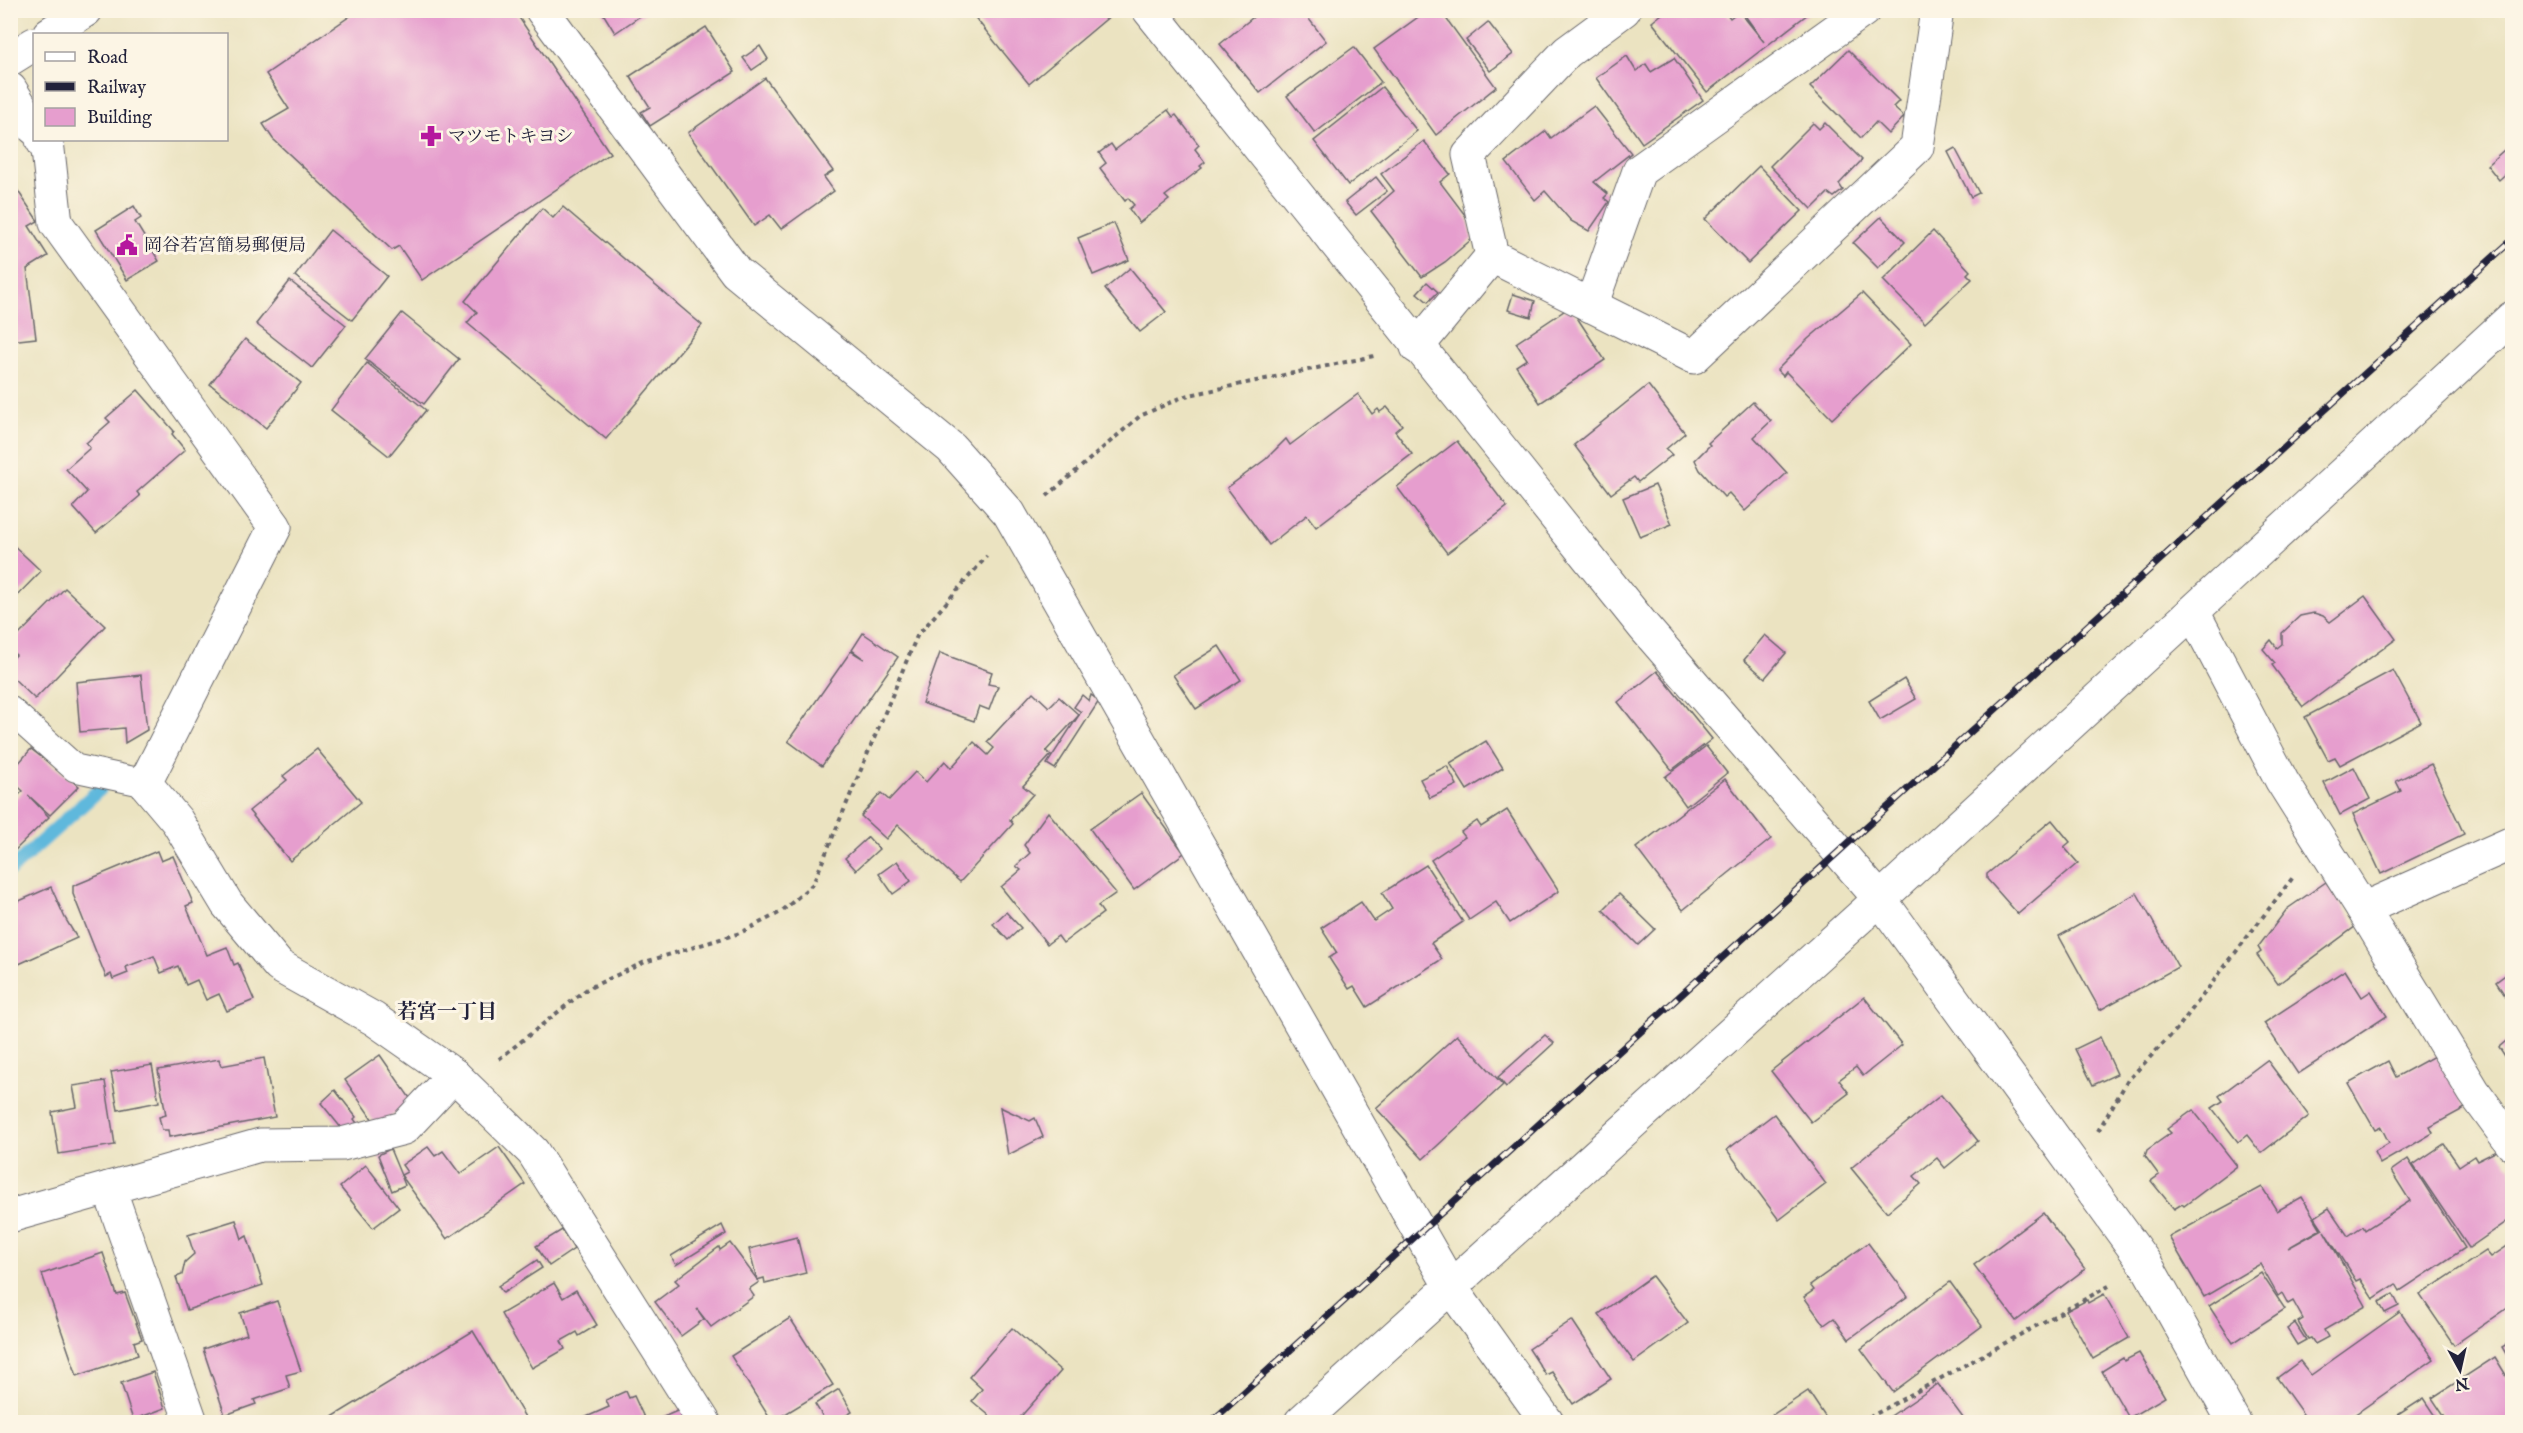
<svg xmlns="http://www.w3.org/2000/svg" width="2523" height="1433" viewBox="0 0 2523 1433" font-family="'IM FELL English','Noto Serif JP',serif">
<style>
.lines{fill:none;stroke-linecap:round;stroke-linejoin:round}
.stream{stroke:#5fb8dc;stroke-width:14}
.building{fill:#e69ece}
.lane-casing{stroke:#68666a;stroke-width:29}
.street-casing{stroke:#68666a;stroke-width:35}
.secondary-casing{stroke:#68666a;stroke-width:35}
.path{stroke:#68666a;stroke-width:4;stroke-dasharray:4.5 4.5;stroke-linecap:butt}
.lane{stroke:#fff;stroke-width:27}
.street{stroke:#fff;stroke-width:33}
.secondary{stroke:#fff;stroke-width:33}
.rail-casing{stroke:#22223b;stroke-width:7}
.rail{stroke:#fcf5e5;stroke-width:4.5;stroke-dasharray:14;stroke-linecap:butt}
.labels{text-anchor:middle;stroke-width:6;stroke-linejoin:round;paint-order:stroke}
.poi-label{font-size:18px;fill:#22223b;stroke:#fcf5e5;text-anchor:start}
.neighbourhood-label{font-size:20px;font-weight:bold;fill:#22223b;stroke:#fcf5e5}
</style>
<rect width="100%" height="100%" fill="#fcf5e5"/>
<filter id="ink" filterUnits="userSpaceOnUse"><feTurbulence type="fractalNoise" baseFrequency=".0167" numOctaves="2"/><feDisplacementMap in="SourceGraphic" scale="12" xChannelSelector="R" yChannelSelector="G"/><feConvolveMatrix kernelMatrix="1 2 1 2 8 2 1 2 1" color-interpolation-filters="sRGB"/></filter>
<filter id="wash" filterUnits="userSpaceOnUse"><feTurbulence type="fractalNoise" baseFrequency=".008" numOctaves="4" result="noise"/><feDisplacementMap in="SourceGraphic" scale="24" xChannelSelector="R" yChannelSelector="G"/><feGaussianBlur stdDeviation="1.35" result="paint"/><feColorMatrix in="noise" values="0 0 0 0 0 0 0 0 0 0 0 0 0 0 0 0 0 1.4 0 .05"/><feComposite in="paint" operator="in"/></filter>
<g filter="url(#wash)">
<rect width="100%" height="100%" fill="#ebe3c1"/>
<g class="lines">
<!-- stream -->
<polyline class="stream" points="10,870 100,789"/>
</g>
<g id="blocks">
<!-- building -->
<g class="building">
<polygon points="359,10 514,10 610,153 422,280 399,246 392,250 273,139 263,124 289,109 266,74"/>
<polygon points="601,10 649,10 615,33"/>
<polygon points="969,10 1117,10 1029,84"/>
<polygon points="1262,10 1302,10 1326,41 1260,93 1220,44"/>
<polygon points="1428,10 1440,10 1496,87 1436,135 1374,49"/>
<polygon points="1667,10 1707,10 1711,15 1717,10 1724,10 1730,18 1739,11 1764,42 1741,10 1813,10 1707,92 1652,22"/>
<polygon points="1488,22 1513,54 1490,71 1466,40"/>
<polygon points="706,27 735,72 650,126 641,112 650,107 630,76"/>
<polygon points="760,46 768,59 752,70 743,58"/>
<polygon points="1354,47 1381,82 1315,133 1287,96"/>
<polygon points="1848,50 1899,101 1893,107 1904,117 1888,134 1876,122 1861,138 1810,87"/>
<polygon points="1627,56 1636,71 1646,64 1651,72 1674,58 1703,100 1642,143 1596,78"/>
<polygon points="765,78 833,171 824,177 834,191 781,229 770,215 754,226 688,133"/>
<polygon points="1382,87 1417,131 1348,185 1314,141"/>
<polygon points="1594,106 1631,153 1594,182 1608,194 1604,198 1609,202 1589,231 1571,221 1545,191 1535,200 1506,162 1546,131 1551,138"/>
<polygon points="1168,110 1173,117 1176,115 1199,145 1195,149 1205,162 1200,166 1202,168 1165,196 1169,200 1139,223 1129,209 1134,205 1128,198 1125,201 1100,168 1106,163 1099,153 1111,144 1115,150"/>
<polygon points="1813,123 1819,129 1825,123 1862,160 1839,184 1843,190 1834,197 1828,193 1812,209 1770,166"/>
<polygon points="1424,141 1450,174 1440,182 1468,219 1472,239 1445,262 1422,277 1371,211 1394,191 1381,174"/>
<polygon points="2512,143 2512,168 2499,180 2487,165"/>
<polygon points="1955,148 1979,193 1971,197 1948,152"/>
<polygon points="1759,166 1802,211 1748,263 1705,219"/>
<polygon points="1376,177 1387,191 1356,215 1345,202"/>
<polygon points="10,179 38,221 29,226 48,256 27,269 36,338 10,341"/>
<polygon points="134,206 141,218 135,222 159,261 127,280 96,230"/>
<polygon points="563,207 702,325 606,439 467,323 477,312 465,301 542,208 553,218"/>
<polygon points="1881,217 1905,242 1878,268 1853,243"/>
<polygon points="1114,223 1129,260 1093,275 1078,238"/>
<polygon points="330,230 387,276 352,320 295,276"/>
<polygon points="1933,231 1970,271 1967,274 1972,279 1925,323 1883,280"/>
<polygon points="1130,268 1166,312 1140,332 1105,289"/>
<polygon points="290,281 346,325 312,368 256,324"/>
<polygon points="1427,282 1438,292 1428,302 1417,293"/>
<polygon points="1862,293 1911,344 1832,419 1786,372 1783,376 1777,370 1808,339"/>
<polygon points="1513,294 1535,301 1531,317 1508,310"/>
<polygon points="1570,307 1605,360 1540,403 1516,366 1527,359 1516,343"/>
<polygon points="402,313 459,359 424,404 365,359"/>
<polygon points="245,339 301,383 266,428 210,384"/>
<polygon points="367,363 426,410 389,456 331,410"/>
<polygon points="1648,385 1685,433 1666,449 1672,455 1638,482 1634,477 1611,494 1574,445"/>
<polygon points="138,390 174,431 172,434 185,450 137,492 140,496 96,533 73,507 87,492 66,469 90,448 86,443 110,422 106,418"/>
<polygon points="1358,394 1372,414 1378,409 1380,412 1387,407 1402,425 1395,431 1412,454 1316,527 1307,515 1269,545 1227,488 1266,459 1286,439 1290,445"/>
<polygon points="1753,402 1771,421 1754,437 1787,473 1745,511 1729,493 1724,497 1700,470 1695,460 1710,445 1708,443"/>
<polygon points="1457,441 1507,507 1447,553 1397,487"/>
<polygon points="1655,485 1672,524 1640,537 1623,498"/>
<polygon points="10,542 41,571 10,603"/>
<polygon points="65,588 105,626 35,699 10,675 10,661 16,655 10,650 10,644"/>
<polygon points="2365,596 2396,639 2303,707 2272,665 2275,663 2263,649 2271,640 2277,648 2282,644 2282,633 2300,616 2314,613 2323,616 2330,622"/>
<polygon points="863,633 898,657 822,766 788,741 851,651 864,659 852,650"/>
<polygon points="1765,635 1786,653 1765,678 1744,660"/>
<polygon points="1219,646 1241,680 1196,709 1173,675"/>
<polygon points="940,653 992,672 988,684 998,686 989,710 979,706 974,721 922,703"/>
<polygon points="2393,670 2421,722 2340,765 2335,757 2328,760 2305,717"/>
<polygon points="1657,671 1712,739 1672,770 1618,702"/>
<polygon points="141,675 147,730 125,743 124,728 80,732 76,682"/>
<polygon points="1904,679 1916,699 1880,720 1869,701"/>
<polygon points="1033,692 1049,707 1059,697 1079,715 1046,751 1051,755 1023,786 1033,794 1010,820 1013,824 960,882 898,825 886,839 861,816 881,793 889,800 915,772 926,782 945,761 951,768 974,742 988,755 994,748 987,742"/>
<polygon points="1082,695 1089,701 1091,695 1099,701 1055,769 1047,764 1081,712 1074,707"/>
<polygon points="1486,741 1503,768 1467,790 1450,763"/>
<polygon points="1706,746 1727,773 1686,806 1665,777"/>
<polygon points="31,749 79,786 50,815 28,795 49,817 10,855 10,803 23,791 10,779 10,773"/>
<polygon points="317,749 361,802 290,861 249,811 287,780 283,776"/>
<polygon points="2431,764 2464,834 2381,874 2353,814 2401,791 2396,781"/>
<polygon points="1447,766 1457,785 1430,798 1420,779"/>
<polygon points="2354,767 2370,799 2340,815 2324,783"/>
<polygon points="1725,779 1771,839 1683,910 1636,848"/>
<polygon points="1141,793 1184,853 1134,890 1090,829"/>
<polygon points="1507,810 1559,891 1510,923 1496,902 1469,920 1431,860 1465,837 1461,832 1477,821 1481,827"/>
<polygon points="1048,812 1116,893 1098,906 1103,913 1063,943 1058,936 1047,944 1001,887 1021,870 1016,866 1030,853 1024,845"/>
<polygon points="2052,820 2070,842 2064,847 2078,863 2018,914 1987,879 1987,874"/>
<polygon points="868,837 879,849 856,870 845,858"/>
<polygon points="157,851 161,861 173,856 193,903 186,906 207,955 227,947 234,965 238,963 254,1000 227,1011 219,994 206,1000 197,980 186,985 178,966 161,973 154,956 126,967 128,973 113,979 111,974 106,977 73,894 73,886"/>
<polygon points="897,861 911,881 893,894 879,874"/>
<polygon points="1426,865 1463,922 1431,943 1442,959 1367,1007 1354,986 1349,989 1329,958 1337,953 1321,928 1361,902 1374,921 1392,909 1382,893"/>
<polygon points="2326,882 2356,926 2278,984 2257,955 2261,952 2258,947 2287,909"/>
<polygon points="51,887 65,918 77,938 10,968 10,905"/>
<polygon points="2137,893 2178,967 2100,1010 2059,936"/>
<polygon points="1619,894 1655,929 1638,945 1603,910"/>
<polygon points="1006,912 1021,928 1008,940 993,924"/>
<polygon points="2345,970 2362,997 2371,991 2387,1016 2298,1074 2264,1023"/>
<polygon points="2512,970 2512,1006 2496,982"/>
<polygon points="1864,997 1902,1045 1863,1076 1856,1067 1839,1080 1849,1093 1811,1122 1771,1071"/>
<polygon points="1457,1035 1503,1085 1423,1159 1376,1108"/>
<polygon points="1545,1035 1554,1043 1506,1087 1498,1077"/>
<polygon points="2512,1036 2512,1067 2499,1047"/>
<polygon points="2100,1037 2117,1074 2093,1085 2075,1049"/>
<polygon points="380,1055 412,1101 377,1126 345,1080"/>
<polygon points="2436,1055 2465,1108 2430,1127 2433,1133 2380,1164 2374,1152 2389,1143 2381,1127 2375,1130 2348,1083 2388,1061 2396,1077"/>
<polygon points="264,1058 275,1117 169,1137 168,1130 162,1130 159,1117 166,1115 158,1070 219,1059 221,1066"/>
<polygon points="2267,1060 2309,1116 2261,1153 2247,1135 2238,1142 2212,1108 2223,1101 2219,1096"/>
<polygon points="152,1065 159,1102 118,1110 111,1072"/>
<polygon points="105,1081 115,1145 59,1154 52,1112 77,1107 73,1086"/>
<polygon points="335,1090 356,1117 354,1119 359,1126 342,1129 321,1103"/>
<polygon points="1941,1095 1978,1141 1945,1168 1937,1158 1914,1176 1921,1184 1887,1212 1851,1168"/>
<polygon points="1000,1107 1030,1121 1035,1118 1043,1137 1008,1155"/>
<polygon points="2193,1110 2237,1166 2184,1206 2182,1204 2174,1209 2151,1181 2159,1175 2145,1156 2147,1150 2171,1133 2167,1129"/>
<polygon points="1774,1114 1826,1184 1779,1220 1727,1150"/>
<polygon points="2444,1144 2459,1166 2474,1156 2477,1161 2499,1150 2512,1170 2512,1218 2469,1248 2413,1165"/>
<polygon points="428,1147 435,1156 443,1151 460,1174 499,1147 525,1184 447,1239 401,1175 407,1172 402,1165"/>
<polygon points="390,1149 405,1185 392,1191 378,1155"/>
<polygon points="2408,1159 2465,1248 2400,1291 2396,1284 2373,1299 2360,1279 2356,1281 2324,1231 2366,1306 2324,1330 2328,1337 2315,1344 2311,1338 2308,1339 2298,1322 2303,1319 2293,1301 2288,1304 2282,1293 2278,1296 2260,1264 2204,1297 2169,1237 2262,1187 2277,1211 2302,1197 2321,1229 2288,1248 2323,1229 2315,1217 2329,1208 2348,1236 2363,1226 2365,1230 2410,1201 2391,1171"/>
<polygon points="366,1165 399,1208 373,1228 340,1187"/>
<polygon points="2043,1213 2085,1269 2016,1321 1974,1265"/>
<polygon points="236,1220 242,1239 247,1236 263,1285 187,1310 176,1277 182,1275 185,1262 194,1254 188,1235"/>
<polygon points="722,1225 726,1234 676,1265 671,1256"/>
<polygon points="562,1230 574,1249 549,1266 536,1246"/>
<polygon points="797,1237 806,1273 765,1283 764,1278 757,1280 749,1249"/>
<polygon points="730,1243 759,1282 749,1289 754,1296 711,1327 697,1309 704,1319 681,1336 655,1302 679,1284 675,1280 719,1247 720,1250"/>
<polygon points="1868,1243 1908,1296 1849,1339 1834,1318 1824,1325 1804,1297 1814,1290 1810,1285"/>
<polygon points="2512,1243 2512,1305 2454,1345 2420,1295 2486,1251 2491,1257"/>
<polygon points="103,1253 117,1295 125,1293 142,1339 134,1342 138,1355 77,1376 42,1274"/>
<polygon points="537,1260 542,1268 503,1293 498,1286"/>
<polygon points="2261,1273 2285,1309 2233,1343 2209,1306"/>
<polygon points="1652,1276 1688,1323 1634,1362 1599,1314"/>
<polygon points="1950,1282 1982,1326 1893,1392 1861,1349"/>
<polygon points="554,1283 563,1298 576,1290 597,1325 579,1336 577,1332 561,1341 565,1349 532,1368 501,1314"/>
<polygon points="2104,1294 2129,1338 2093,1359 2066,1311 2087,1300 2088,1303"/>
<polygon points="2393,1294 2399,1306 2385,1313 2379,1302"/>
<polygon points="277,1301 301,1371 286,1375 290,1388 254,1400 256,1404 225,1415 203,1349 247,1334 240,1313"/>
<polygon points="2400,1312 2434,1359 2344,1422 2298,1422 2305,1417 2277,1378 2300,1361 2311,1375"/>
<polygon points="790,1318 833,1385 772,1422 731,1356"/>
<polygon points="1572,1320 1611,1379 1573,1404 1552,1372 1546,1375 1529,1349"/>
<polygon points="2295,1323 2306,1340 2297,1345 2287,1329"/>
<polygon points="1012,1328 1061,1371 1016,1422 997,1422 972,1401 982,1389 969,1377"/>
<polygon points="473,1331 528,1422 324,1422"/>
<polygon points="2512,1341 2512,1364 2502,1347"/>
<polygon points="2139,1353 2165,1397 2129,1418 2102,1371 2123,1358 2124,1361"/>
<polygon points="2495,1357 2512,1385 2512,1422 2448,1422 2432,1398"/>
<polygon points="153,1372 165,1408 133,1420 121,1383"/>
<polygon points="1938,1384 1966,1422 1882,1422"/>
<polygon points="839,1389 852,1412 835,1422 826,1422 815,1404"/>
<polygon points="626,1391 629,1398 634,1396 646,1422 575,1422 609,1407 606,1400"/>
<polygon points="1808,1391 1828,1421 1825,1422 1762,1422"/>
<polygon points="2424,1398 2440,1422 2387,1422"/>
<polygon points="684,1408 691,1422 652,1422"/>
</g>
</g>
</g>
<g filter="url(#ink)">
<use href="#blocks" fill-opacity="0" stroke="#68666a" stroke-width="1.5"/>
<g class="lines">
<defs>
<polyline id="lane" points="10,710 75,768 145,783"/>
<g id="street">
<polyline points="542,10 736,272 951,448 1009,513 1452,1289 1547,1422"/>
<polyline points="1149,10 1644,627 1880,899 2147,1266 2234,1422"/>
<polyline points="10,89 34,128"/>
<polyline points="42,140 48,150 56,223 275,527 145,783 177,821 227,904 279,966 374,1019 454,1075 533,1152 704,1422"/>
<polyline points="1492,256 1694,357 1917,147 1937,10"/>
<polyline points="1591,306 1639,171 1864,10"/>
<polyline points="1417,347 1492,256 1469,155 1567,52 1624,10"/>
<polyline points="2193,612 2282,781 2363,909"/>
<polyline points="2512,843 2363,909 2474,1092 2512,1144"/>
<polyline points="109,1188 191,1422"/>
<polyline points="10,1216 260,1145 342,1144 404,1128 454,1075"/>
<polyline points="1301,1422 1880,899 2512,318"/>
</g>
<g id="secondary">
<polyline points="49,34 86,10"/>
<polyline points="10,59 34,44"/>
</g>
</defs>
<!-- lane casing -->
<use href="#lane" class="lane-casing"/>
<!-- street casing -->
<use href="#street" class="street-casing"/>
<!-- secondary casing -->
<use href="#secondary" class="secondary-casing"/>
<!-- path -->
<g class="path">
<polyline points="1047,496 1140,416 1185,396 1374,356"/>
<polyline points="499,1059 587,989 645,962 740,933 781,912 813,884 917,636 987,556"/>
<polyline points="2098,1131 2128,1080 2177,1029 2294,876"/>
<polyline points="1861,1422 2109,1286"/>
</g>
<!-- lane -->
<use href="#lane" class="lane"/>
<!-- street -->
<use href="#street" class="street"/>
<!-- secondary -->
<use href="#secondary" class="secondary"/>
<defs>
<polyline id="rail" points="1211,1422 2512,240"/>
</defs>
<!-- rail casing -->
<use href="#rail" class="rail-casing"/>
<!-- rail -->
<use href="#rail" class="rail"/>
</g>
</g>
<!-- icons -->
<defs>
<symbol id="pharmacy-bare" viewBox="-9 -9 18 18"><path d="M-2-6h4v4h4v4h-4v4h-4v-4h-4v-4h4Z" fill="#b5179e" stroke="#fcf5e5" stroke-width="2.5" paint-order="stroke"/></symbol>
<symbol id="civic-bare" viewBox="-9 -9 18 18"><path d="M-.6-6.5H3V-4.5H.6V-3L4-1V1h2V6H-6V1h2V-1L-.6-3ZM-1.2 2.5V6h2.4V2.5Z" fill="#b5179e" stroke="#fcf5e5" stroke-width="2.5" paint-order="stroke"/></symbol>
</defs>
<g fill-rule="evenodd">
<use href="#pharmacy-bare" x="416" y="121" width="30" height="30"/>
<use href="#civic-bare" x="112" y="230" width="30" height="30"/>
</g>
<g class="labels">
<!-- poi labels -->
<g class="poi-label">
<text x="448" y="142">マツモトキヨシ</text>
<text x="144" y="251">岡谷若宮簡易郵便局</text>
</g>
<!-- neighbourhood labels -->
<g class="neighbourhood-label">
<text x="447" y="1018">若宮一丁目</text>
</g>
</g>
<!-- margin -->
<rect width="2523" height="1433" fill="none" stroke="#fcf5e5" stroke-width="36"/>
<!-- legend -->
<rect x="33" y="33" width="195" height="108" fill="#fcf5e5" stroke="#a5a1a1" stroke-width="1.5"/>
<rect x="45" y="52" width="30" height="9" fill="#ffffff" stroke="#a5a1a1" stroke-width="1.5"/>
<text x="87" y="63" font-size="18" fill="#22223b">Road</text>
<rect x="45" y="82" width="30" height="9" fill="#22223b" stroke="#a5a1a1" stroke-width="1.5"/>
<text x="87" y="93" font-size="18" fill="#22223b">Railway</text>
<rect x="45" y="108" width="30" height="18" fill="#e69ece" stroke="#a5a1a1" stroke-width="1.5"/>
<text x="87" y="123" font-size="18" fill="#22223b">Building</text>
<!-- north arrow -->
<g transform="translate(2460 1370) rotate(172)" stroke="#fcf5e5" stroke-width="4.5" paint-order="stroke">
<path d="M0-4.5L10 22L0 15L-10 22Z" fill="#22223b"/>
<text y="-9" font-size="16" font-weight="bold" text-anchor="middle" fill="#22223b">N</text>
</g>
</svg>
